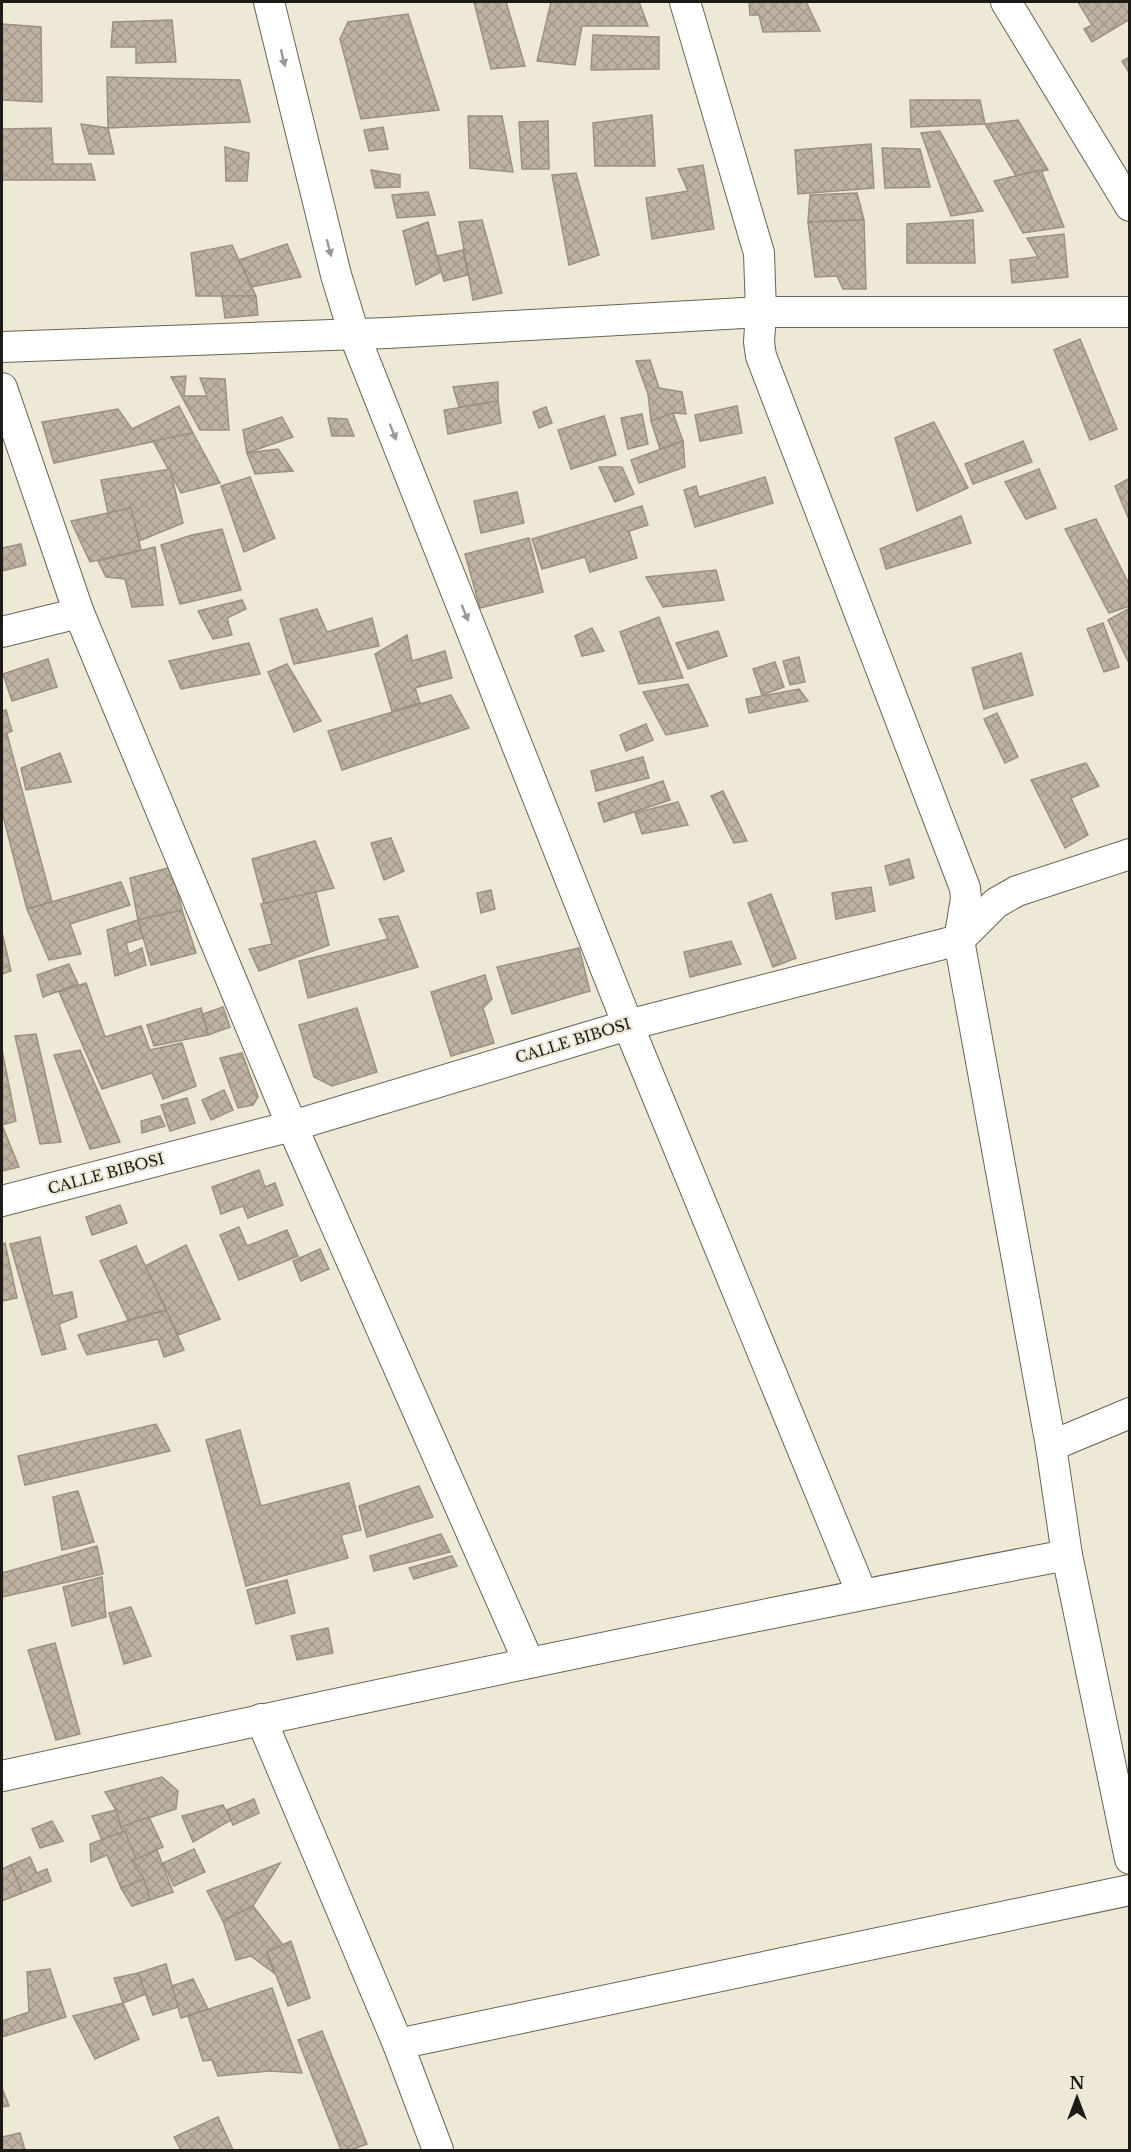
<svg xmlns="http://www.w3.org/2000/svg" width="1131" height="2152" viewBox="0 0 1131 2152" font-family="'Libre Baskerville',serif">
<style>
.building{fill:url(#building-cross-hatch);stroke:#9c9082;stroke-width:1.5}
.lines{fill:none;stroke-linecap:round;stroke-linejoin:round}
.street-casing{stroke:#696455;stroke-width:32}
.street{stroke:#fff;stroke-width:30}
.oneway{fill:#999896}
.labels{text-anchor:middle;stroke-width:4.5;stroke-linejoin:round;paint-order:stroke}
.street-label{font-size:15px;fill:#1d1b15;stroke:#eee9d7}
</style>
<defs>
<pattern id="building-cross-hatch" width="8" height="8" patternUnits="userSpaceOnUse" patternTransform="scale(1.5)"><rect width="8" height="8" fill="#beb2a3"/><path d="M0 0l8 8M0 8l8-8" fill="none" stroke="#a3988b"/></pattern>
</defs>
<rect width="100%" height="100%" fill="#eee9d7"/>
<!-- building -->
<g class="building">
<polygon points="474,2 506,2 525,66 491,69"/>
<polygon points="551,2 639,2 648,26 582,26 575,65 537,61"/>
<polygon points="749,2 806,2 820,31 763,32 759,15 750,15"/>
<polygon points="1078,2 1130,2 1130,19 1092,42 1084,29 1092,25"/>
<polygon points="408,14 439,110 361,119 340,39 348,22"/>
<polygon points="172,20 176,62 136,63 136,47 111,47 113,22"/>
<polygon points="2,24 41,27 42,102 2,100"/>
<polygon points="593,35 659,37 659,69 591,70"/>
<polygon points="1130,57 1130,74 1122,61"/>
<polygon points="107,77 240,80 250,122 108,128"/>
<polygon points="910,100 980,100 985,124 911,127"/>
<polygon points="652,115 655,166 595,166 593,123"/>
<polygon points="468,116 502,116 513,172 470,168"/>
<polygon points="1018,120 1048,170 1016,176 985,124"/>
<polygon points="548,121 549,169 522,169 519,122"/>
<polygon points="81,124 108,128 114,154 89,154"/>
<polygon points="383,127 388,149 369,151 364,130"/>
<polygon points="51,128 53,164 91,164 95,180 2,180 2,129"/>
<polygon points="940,131 983,211 951,216 921,133"/>
<polygon points="871,144 874,188 798,194 795,150"/>
<polygon points="225,147 249,153 247,181 226,181"/>
<polygon points="882,148 920,149 930,187 885,188"/>
<polygon points="703,165 714,229 652,239 646,198 688,191 678,169"/>
<polygon points="371,170 400,175 400,187 375,188"/>
<polygon points="1041,170 1064,227 1023,233 994,181"/>
<polygon points="576,173 599,255 569,265 552,175"/>
<polygon points="428,192 435,215 397,218 392,195"/>
<polygon points="857,193 864,220 808,222 810,195"/>
<polygon points="482,220 502,293 473,300 459,222"/>
<polygon points="864,220 866,289 843,289 837,276 815,277 808,222"/>
<polygon points="973,220 975,263 907,263 907,224"/>
<polygon points="428,222 441,272 416,285 403,231"/>
<polygon points="1064,234 1068,277 1012,283 1010,260 1038,257 1027,238"/>
<polygon points="287,244 301,277 252,287 239,260"/>
<polygon points="232,245 256,296 196,296 191,253"/>
<polygon points="463,250 468,275 444,281 437,256"/>
<polygon points="222,296 256,296 258,315 225,318"/>
<polygon points="1080,339 1117,429 1090,440 1054,350"/>
<polygon points="650,360 659,388 682,392 686,414 673,413 651,421 648,394 636,361"/>
<polygon points="186,376 184,396 207,396 200,378 225,379 229,430 200,430 171,377"/>
<polygon points="498,382 498,401 459,407 453,387"/>
<polygon points="498,401 501,423 448,434 444,410"/>
<polygon points="179,406 193,433 54,463 42,422 118,409 132,429"/>
<polygon points="737,406 742,433 700,441 695,415"/>
<polygon points="546,407 552,423 539,428 533,412"/>
<polygon points="673,413 683,441 660,449 651,421"/>
<polygon points="642,414 648,444 628,449 621,418"/>
<polygon points="604,416 616,455 571,469 558,430"/>
<polygon points="282,417 293,437 247,453 243,430"/>
<polygon points="328,418 347,419 354,436 332,436"/>
<polygon points="934,422 968,488 917,511 895,438"/>
<polygon points="193,433 220,483 181,493 153,441"/>
<polygon points="683,441 685,467 639,483 631,460"/>
<polygon points="1023,441 1032,462 973,484 965,464"/>
<polygon points="278,449 293,471 255,474 247,453"/>
<polygon points="599,467 622,467 634,494 615,502"/>
<polygon points="170,469 183,523 139,541 131,508 108,513 101,480"/>
<polygon points="1039,469 1056,508 1026,519 1005,482"/>
<polygon points="250,477 275,538 244,552 221,486"/>
<polygon points="765,477 773,503 695,527 684,490 696,486 699,497"/>
<polygon points="1130,478 1130,522 1115,486"/>
<polygon points="517,492 524,523 481,533 474,501"/>
<polygon points="642,506 648,525 629,531 637,558 590,572 585,557 542,569 532,539"/>
<polygon points="131,508 141,550 90,562 71,521"/>
<polygon points="961,516 971,543 886,569 880,549"/>
<polygon points="1096,519 1130,586 1130,606 1109,613 1065,529"/>
<polygon points="222,529 241,590 180,604 161,545 192,535"/>
<polygon points="529,538 543,592 480,608 465,554"/>
<polygon points="21,544 26,565 2,571 2,548"/>
<polygon points="155,547 163,605 132,607 125,579 106,577 98,561"/>
<polygon points="716,570 724,600 663,607 646,577"/>
<polygon points="242,600 246,609 227,618 232,635 213,639 198,611"/>
<polygon points="1130,608 1130,663 1129,663 1108,620"/>
<polygon points="317,609 327,632 372,618 379,646 294,664 280,619"/>
<polygon points="659,617 683,678 639,684 620,632"/>
<polygon points="1103,623 1119,667 1104,672 1087,629"/>
<polygon points="592,628 604,651 582,656 575,636"/>
<polygon points="718,631 727,656 688,669 676,643"/>
<polygon points="407,635 412,661 445,651 452,678 415,688 420,703 392,711 375,654"/>
<polygon points="249,643 260,674 181,689 169,661"/>
<polygon points="1021,653 1033,695 984,709 972,668"/>
<polygon points="799,657 805,682 790,685 783,661"/>
<polygon points="48,659 57,687 12,701 3,674"/>
<polygon points="775,662 784,687 762,695 753,669"/>
<polygon points="287,664 321,721 294,732 268,672"/>
<polygon points="688,684 708,726 666,735 643,692"/>
<polygon points="799,689 808,701 749,713 746,699"/>
<polygon points="451,695 469,728 342,770 328,731"/>
<polygon points="6,710 12,731 2,735 2,711"/>
<polygon points="997,713 1018,757 1005,763 984,719"/>
<polygon points="646,724 653,740 626,751 620,735"/>
<polygon points="7,734 52,902 27,909 2,812 2,736"/>
<polygon points="60,753 71,782 26,790 21,768"/>
<polygon points="643,757 649,778 596,791 591,771"/>
<polygon points="1086,763 1099,786 1071,798 1088,835 1065,848 1031,780"/>
<polygon points="663,781 670,800 604,822 598,803"/>
<polygon points="723,791 747,841 734,843 711,796"/>
<polygon points="678,802 688,825 642,834 635,813"/>
<polygon points="391,838 404,871 384,880 371,843"/>
<polygon points="315,841 334,888 264,904 252,859"/>
<polygon points="909,859 914,878 890,885 885,866"/>
<polygon points="172,867 182,910 138,920 130,878"/>
<polygon points="121,882 130,905 70,924 81,954 49,960 27,909"/>
<polygon points="871,887 875,911 836,919 832,893"/>
<polygon points="491,890 495,909 481,913 477,893"/>
<polygon points="316,892 329,945 259,971 249,949 272,944 261,904"/>
<polygon points="771,894 796,958 773,967 748,903"/>
<polygon points="182,910 196,953 151,965 138,920"/>
<polygon points="398,916 418,967 308,998 299,961 388,939 379,919"/>
<polygon points="138,920 143,938 126,943 129,954 142,948 146,965 115,976 107,930"/>
<polygon points="2,932 11,971 2,974"/>
<polygon points="731,941 741,964 690,977 684,952"/>
<polygon points="579,948 590,991 512,1014 497,967"/>
<polygon points="69,964 78,984 43,997 37,975"/>
<polygon points="485,975 492,999 483,1008 494,1043 451,1056 431,992"/>
<polygon points="86,983 105,1037 141,1026 150,1050 182,1043 196,1086 163,1099 152,1073 102,1089 59,992"/>
<polygon points="223,1007 230,1027 208,1035 203,1014"/>
<polygon points="201,1008 208,1035 154,1046 147,1025"/>
<polygon points="357,1008 377,1072 332,1086 314,1077 299,1025"/>
<polygon points="36,1034 61,1142 40,1144 15,1036"/>
<polygon points="2,1050 16,1121 2,1125"/>
<polygon points="80,1050 120,1142 90,1149 54,1055"/>
<polygon points="242,1053 258,1097 253,1105 238,1108 220,1058"/>
<polygon points="224,1090 233,1110 211,1120 202,1100"/>
<polygon points="187,1098 195,1123 170,1131 161,1105"/>
<polygon points="160,1116 165,1126 142,1133 141,1121"/>
<polygon points="2,1125 19,1167 2,1171"/>
<polygon points="259,1170 265,1187 275,1183 283,1205 248,1218 243,1206 221,1214 212,1187"/>
<polygon points="120,1205 127,1223 92,1235 86,1217"/>
<polygon points="239,1227 247,1246 287,1230 298,1256 239,1280 220,1235"/>
<polygon points="40,1237 53,1296 72,1292 77,1317 59,1324 66,1349 42,1355 10,1244"/>
<polygon points="5,1243 17,1298 2,1301 2,1245"/>
<polygon points="186,1245 220,1319 178,1335 145,1266"/>
<polygon points="136,1246 166,1310 128,1320 100,1261"/>
<polygon points="320,1249 329,1269 301,1281 293,1261"/>
<polygon points="166,1310 184,1350 164,1357 158,1339 87,1355 78,1335"/>
<polygon points="156,1424 170,1451 25,1485 18,1456"/>
<polygon points="240,1430 261,1506 349,1483 361,1530 341,1535 348,1558 246,1586 206,1440"/>
<polygon points="419,1486 433,1517 367,1537 359,1506"/>
<polygon points="78,1491 94,1542 62,1550 53,1497"/>
<polygon points="441,1534 450,1552 374,1571 370,1556"/>
<polygon points="97,1546 103,1574 2,1597 2,1573"/>
<polygon points="452,1556 457,1566 414,1579 409,1568"/>
<polygon points="102,1577 106,1617 72,1626 63,1587"/>
<polygon points="287,1580 295,1613 256,1624 247,1590"/>
<polygon points="131,1607 151,1656 124,1664 109,1613"/>
<polygon points="328,1628 333,1653 297,1660 291,1636"/>
<polygon points="55,1643 80,1734 56,1740 28,1650"/>
<polygon points="162,1777 178,1791 176,1809 121,1827 116,1810 105,1792"/>
<polygon points="254,1799 259,1813 233,1825 227,1810"/>
<polygon points="223,1805 231,1820 193,1842 182,1816"/>
<polygon points="116,1810 121,1827 125,1831 102,1840 92,1816"/>
<polygon points="149,1817 163,1847 132,1861 121,1827"/>
<polygon points="52,1821 63,1841 40,1848 32,1829"/>
<polygon points="125,1831 144,1879 121,1888 107,1855 91,1862 90,1844"/>
<polygon points="194,1849 205,1872 174,1886 163,1863"/>
<polygon points="157,1850 173,1892 150,1900 144,1879 132,1861"/>
<polygon points="30,1857 37,1873 47,1869 51,1881 22,1893 11,1865"/>
<polygon points="280,1863 253,1906 223,1921 207,1891"/>
<polygon points="11,1865 22,1893 2,1901 2,1869"/>
<polygon points="144,1879 150,1900 132,1906 121,1888"/>
<polygon points="253,1906 283,1945 267,1952 274,1973 251,1956 236,1960 223,1921"/>
<polygon points="291,1941 310,1998 288,2006 267,1952"/>
<polygon points="166,1964 178,2007 153,2015 138,1973"/>
<polygon points="50,1969 66,2017 2,2037 2,2021 29,2012 27,1972"/>
<polygon points="138,1973 146,1994 123,2003 114,1978"/>
<polygon points="193,1979 208,2009 181,2018 172,1986"/>
<polygon points="272,1988 302,2073 269,2071 218,2076 212,2060 203,2061 188,2016"/>
<polygon points="123,2003 139,2039 95,2059 73,2016"/>
<polygon points="322,2031 367,2144 351,2150 341,2150 298,2040"/>
<polygon points="2,2088 9,2106 2,2107"/>
<polygon points="218,2117 233,2150 181,2150 174,2137"/>
<polygon points="20,2133 25,2150 2,2150 2,2137"/>
</g>
<g class="lines">
<defs>
<g id="street">
<polyline points="269,2 336,275 354,334 628,1025 862,1594"/>
<polyline points="685,2 759,253 761,312 759,342 761,356 965,888 966,899 959,940 1051,1446 1067,1555 1130,1859"/>
<polyline points="1006,2 1130,206"/>
<polyline points="2,347 388,333 761,312 1130,312"/>
<polyline points="2,388 79,613 292,1126 529,1663"/>
<polyline points="2,632 79,613"/>
<polyline points="2,1201 292,1126 628,1025 959,940 996,903 1017,891 1130,854"/>
<polyline points="1051,1446 1130,1413"/>
<polyline points="261,1719 398,2044 438,2150"/>
<path d="M2,1776C356,1699 711,1623 1067,1555"/>
<polyline points="398,2044 1130,1890"/>
</g>
</defs>
<!-- street casing -->
<use href="#street" class="street-casing"/>
<!-- street -->
<use href="#street" class="street"/>
</g>
<!-- one-way arrows -->
<defs><path id="oneway-solid" d="M-6-.8H1V-3.2L6.5 0L1 3.2V.8H-6Z" transform="scale(1.5)"/></defs>
<g class="oneway">
<use href="#oneway-solid" transform="translate(283 58) rotate(76)"/>
<use href="#oneway-solid" transform="translate(329 248) rotate(76)"/>
<use href="#oneway-solid" transform="translate(393 432) rotate(68)"/>
<use href="#oneway-solid" transform="translate(465 613) rotate(68)"/>
</g>
<g class="labels">
<!-- street labels -->
<g class="street-label">
<text transform="translate(573 1041) rotate(-17)" y="5">CALLE BIBOSI</text>
<text transform="translate(106 1174) rotate(-15)" y="5">CALLE BIBOSI</text>
</g>
</g>
<!-- border -->
<rect width="1131" height="2152" fill="none" stroke="#1d1b15" stroke-width="6"/>
<!-- north arrow -->
<g transform="translate(1077 2098)" stroke="#eee9d7" stroke-width="4.5" paint-order="stroke">
<path d="M0-4.5L10 22L0 15L-10 22Z" fill="#1d1b15"/>
<text y="-9" font-size="16" font-weight="bold" text-anchor="middle" fill="#1d1b15">N</text>
</g>
</svg>
